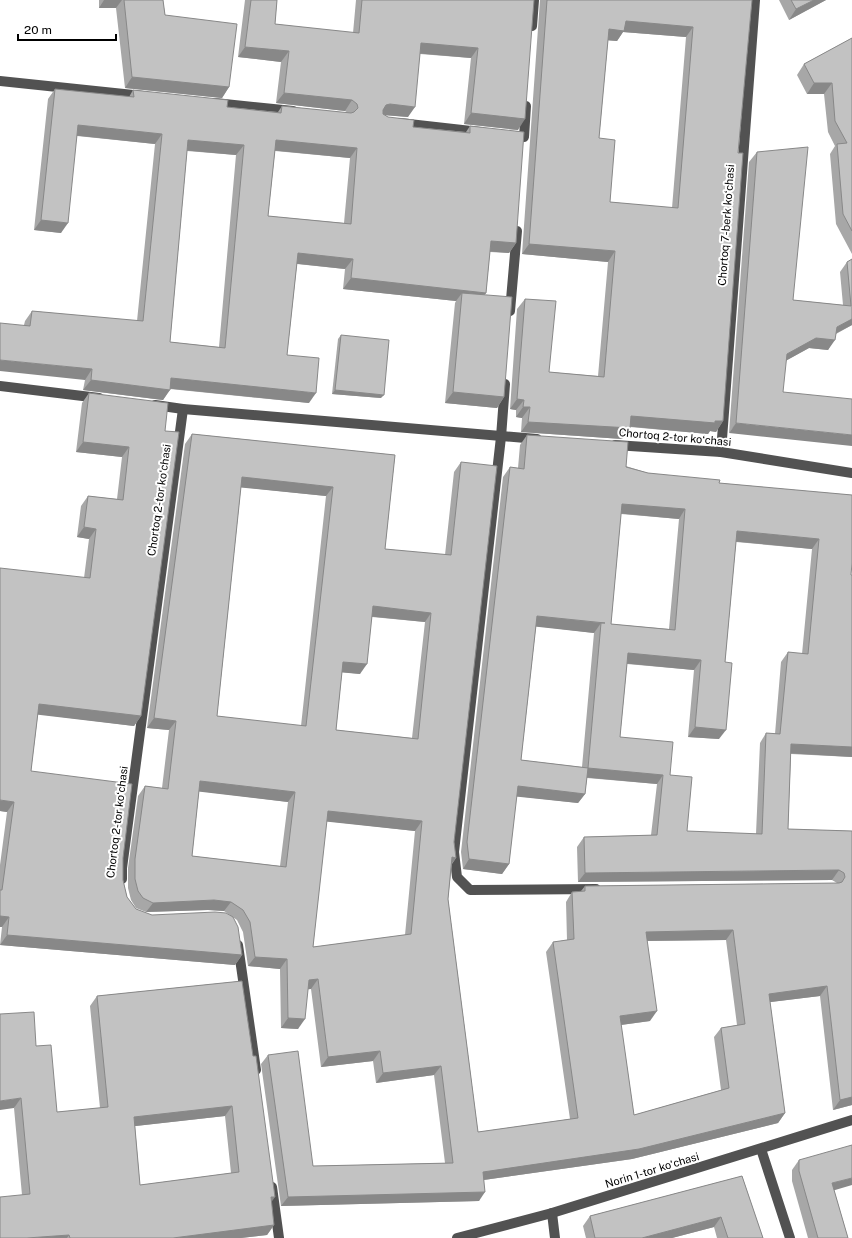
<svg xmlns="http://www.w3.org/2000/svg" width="852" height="1238" viewBox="0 0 852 1238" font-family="'Public Sans',sans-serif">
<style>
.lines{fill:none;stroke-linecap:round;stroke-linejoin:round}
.minor{stroke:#525252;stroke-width:10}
.wall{fill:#a7a7a7;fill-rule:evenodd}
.shaded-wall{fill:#888}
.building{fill:#c2c2c2;stroke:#888;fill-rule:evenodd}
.labels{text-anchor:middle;stroke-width:4;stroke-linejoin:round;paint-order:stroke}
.street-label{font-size:11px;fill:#000;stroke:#fff}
</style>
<rect width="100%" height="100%" fill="#fff"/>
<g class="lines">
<!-- minor -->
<g class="minor">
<polyline points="532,26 534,0"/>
<polyline points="0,81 143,96"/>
<polyline points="215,103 293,111"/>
<polyline points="400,123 480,132"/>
<polyline points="516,136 524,137 526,106"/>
<polyline points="510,311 517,231"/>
<polyline points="505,384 501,437 454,852 457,877 470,890 596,889"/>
<polyline points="0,386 99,398"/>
<polyline points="155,405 183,409 537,439"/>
<polyline points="615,445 721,452 852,473"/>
<polyline points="721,452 755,0"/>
<polyline points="122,879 122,868 183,409"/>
<polyline points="238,945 256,1070"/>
<polyline points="761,1149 790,1238"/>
<polyline points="272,1187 279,1238"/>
<polyline points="552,1213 555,1238"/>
<polyline points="457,1238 552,1213 852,1120"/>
</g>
</g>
<!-- wall -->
<g class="wall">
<polygon points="99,0 163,0 165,15 229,87 222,98 125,88 116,8 99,8"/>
<path d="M245,0H277L275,24L353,33L356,0H534L518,130L464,124L471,58L420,54L408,117L385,115L388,117L413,127L466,132L470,126L516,243L509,253L490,252L486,293L484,295L504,397L497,408L445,403L455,303L456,301L343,289L345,269L297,264L287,355L309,403L170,389L163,400L83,390L85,380L24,325L25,321L32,311L137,321L155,144L77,136L61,233L34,230L48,99L55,89L129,97L133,90L227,107L278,112L282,106L348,113L345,111L276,103L281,62L238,57ZM187,151L236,155L219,347L170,342ZM275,151L350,158L344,223L268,216Z"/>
<path d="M540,0H752L738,153L723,421L716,432L710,431L708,434L630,427V428L622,439L521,432L522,418L516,417V410L510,409L517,309L525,299L549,372L598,376L608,262L522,254ZM623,32L686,37L672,208L610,202L599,138L608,40L617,41Z"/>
<polygon points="779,0 826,0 789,20"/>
<polygon points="852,38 852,254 836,224 830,154 835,146 828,132 824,94 807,94 797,75 804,64"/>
<polygon points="757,152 793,300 843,305 840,272 847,262 852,259 852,325 836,334 828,350 809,348 787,360 729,433 749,162"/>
<polygon points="341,335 381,398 332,394 338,339"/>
<polygon points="89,393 165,431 141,716 134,726 38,714 31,771 123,858 123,880 127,897 136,909 242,955 235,965 0,945 2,927 0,927 0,865 7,812 0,811 84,578 89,539 77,537 81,506 88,496 117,499 122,457 76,452 82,403"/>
<path d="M192,434L395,455L385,549L445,555L454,472L461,462L454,842L456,858L452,864L448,899L478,1132L570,1119L546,952L553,942L567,940L566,902L572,892L581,891L585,886L837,883L832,880L578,882L577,847L584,837L651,835L657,784L587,778L585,794L578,803L516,796L509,864L502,874L463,869L461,852L503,477L510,467L518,468L520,445L527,435L648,473L719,483L852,495L851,575H852V757L791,754L788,829L852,831V1105L833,1110L820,996L770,1002L785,1113L778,1123L632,1159L484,1180L479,1201L281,1206L261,1064L268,1055L313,1166L445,1163L434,1075L376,1083L373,1061L321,1067L311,989H308L298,1029L281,1028L280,969L248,966L243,932L237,920L224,911L208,910L146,912L136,908L131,900L128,888V868L138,796L145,786L162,788L169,730L147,728L185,444ZM241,487L326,496L301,726L217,716ZM621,514L679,519L669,629L611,624ZM736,542L812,549L802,654L788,652L781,662L775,734L766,733L760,743L756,834L687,831L670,775L620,737L627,664L694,670L688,737L719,739L725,662ZM372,617L425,622L412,738L336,730L342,672L360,674ZM536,626L594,633L582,767L521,760ZM199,791L288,802L280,866L192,856ZM326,821L415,831L405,935L313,947ZM726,940L737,1025L721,1028L714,1037L721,1090L634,1115L621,1025L650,1021L647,941Z"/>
<path d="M242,981L274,1225L267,1235L241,1238H0L22,1195L14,1108L36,1046L57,1112L100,1108L90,1006L97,996ZM225,1116L231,1173L140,1185L135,1126Z"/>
<polygon points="799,1160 834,1190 848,1238 808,1238 792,1181 792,1170"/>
<polygon points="742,1176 763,1238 717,1238 714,1227 672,1238 586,1238 583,1226 590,1216"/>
</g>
<!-- shaded-wall -->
<g class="shaded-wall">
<polygon points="104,0 122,0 116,8 99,8"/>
<polygon points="814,0 826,0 789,20 796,9"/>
<polygon points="626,21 693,27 686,37 623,32 617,41 602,40 609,29"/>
<polygon points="421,43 478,48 471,58 414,53"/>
<polygon points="245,47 289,51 281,62 238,57"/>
<polygon points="132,77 229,87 222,98 125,88"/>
<polygon points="814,83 832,83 824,94 807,94"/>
<polygon points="284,93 352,100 345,111 276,103"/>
<polygon points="390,104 415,107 408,117 382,115 379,115 386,105"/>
<polygon points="471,113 525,119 518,130 464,124"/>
<polygon points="78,125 162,134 155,144 71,135"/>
<polygon points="188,140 244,145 236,155 181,150"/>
<polygon points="276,140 357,148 350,158 269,150"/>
<polygon points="41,220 68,223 61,233 34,230"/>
<polygon points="491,241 516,243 509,253 484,251"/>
<polygon points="529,244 615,251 608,262 522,254"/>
<polygon points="298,253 353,259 345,269 290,263"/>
<polygon points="351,278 486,293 478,303 462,293 456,301 343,289"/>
<polygon points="852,319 852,325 829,337 837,327"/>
<polygon points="816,338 835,340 828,350 809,348 780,364 787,354"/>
<polygon points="0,360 92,369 85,380 0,371"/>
<polygon points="171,378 316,393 309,403 164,388"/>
<polygon points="91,380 170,390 163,400 83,390"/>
<polygon points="335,390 384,395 381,398 332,394"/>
<polygon points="453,392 504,397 497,408 445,403"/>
<polygon points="517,399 524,400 516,410 510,409"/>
<polygon points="523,407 530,407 522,418 516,417"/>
<polygon points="631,416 715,421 723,421 716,432 710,431 708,434 624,426"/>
<polygon points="528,422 630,428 622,439 521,432"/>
<polygon points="736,423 852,435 852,446 729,433"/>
<polygon points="83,442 129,447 122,457 76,452"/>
<polygon points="242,477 333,487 326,496 236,487"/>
<polygon points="622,504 685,509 679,519 615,513"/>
<polygon points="84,527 96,529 89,539 77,537"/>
<polygon points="737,531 819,539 812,549 730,541"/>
<polygon points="373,606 431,613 425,622 366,616"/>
<polygon points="537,616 601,623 594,633 530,626"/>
<polygon points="628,653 701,660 694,670 621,663"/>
<polygon points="343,662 367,664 360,674 337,672"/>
<polygon points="39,704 141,716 134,726 32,714"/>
<polygon points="154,718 176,721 169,730 147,728"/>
<polygon points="695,727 726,730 719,739 688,737"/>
<polygon points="791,744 852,747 852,757 784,753"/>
<polygon points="588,768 663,775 657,784 581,777"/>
<polygon points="200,781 295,792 288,802 194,791"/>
<polygon points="518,786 585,794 578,803 511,796"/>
<polygon points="0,800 14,802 7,812 0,811"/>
<polygon points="328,811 422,821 415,831 321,821"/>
<polygon points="452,857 456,858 449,867"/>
<polygon points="469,859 509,864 502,874 463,869"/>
<polygon points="839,870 832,880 578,882 585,873"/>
<polygon points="214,900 231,902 224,911 208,910 146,912 153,903"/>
<polygon points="0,916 9,917 2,927 0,927"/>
<polygon points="733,930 726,940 639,941 646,932"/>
<polygon points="7,935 242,955 235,965 0,945"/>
<polygon points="255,957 287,959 280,969 248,966"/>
<polygon points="318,979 311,989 302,990 309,980"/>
<polygon points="827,986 820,996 763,1003 769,994"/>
<polygon points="657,1011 650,1021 613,1026 620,1016"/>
<polygon points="288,1018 305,1019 298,1029 281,1028"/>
<polygon points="380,1051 373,1061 321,1067 328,1057"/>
<polygon points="441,1066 434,1075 376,1083 383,1073"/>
<polygon points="852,1097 852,1105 833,1110 840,1100"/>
<polygon points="21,1098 14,1108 0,1110 0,1101"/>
<polygon points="232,1106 225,1116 127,1127 134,1117"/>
<polygon points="785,1113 778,1123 632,1159 476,1181 483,1172"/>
<polygon points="852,1178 852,1185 825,1193 832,1183"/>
<polygon points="485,1192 479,1201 281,1206 288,1197"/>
<polygon points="271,1197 275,1197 268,1207"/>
<polygon points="721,1217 714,1227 672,1238 642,1238"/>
<polygon points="274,1225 267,1235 241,1238 173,1238"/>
<polygon points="69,1235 67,1238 27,1238"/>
</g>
<!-- building -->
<g class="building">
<polygon points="124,0 163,0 165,15 237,24 229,87 132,77"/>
<path d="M251,0H277L275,24L359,33L362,0H534L525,119L471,113L478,48L421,43L415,107L390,104L386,105L383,110V114L388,117L414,120L413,127L470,133V126L524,132L516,243L491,241L486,293L351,278L353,259L298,253L287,355L319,358L316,393L171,378L170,390L91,380L92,369L0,360V323L30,326L32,311L143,321L162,134L78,125L68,223L41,220L55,89L134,97L133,90L228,100L227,107L281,113L282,106L351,113L354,112L358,108L357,104L352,100L284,93L289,51L245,47ZM188,140L244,145L225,348L170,342ZM276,140L357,148L351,224L268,216Z"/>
<path d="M547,0H752L738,153H743L723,421H715V423L631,416L630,428L528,422L530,407H523L524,400L517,399L525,299L556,301L549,372L604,377L615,251L529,244ZM626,21L693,27L678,208L610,202L615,140L599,138L609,29L624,31Z"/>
<polygon points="791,0 814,0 796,9"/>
<polygon points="852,38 852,231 843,214 837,144 847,143 835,121 832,83 814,83 804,64"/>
<polygon points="808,147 793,300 851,306 847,262 852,259 852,319 837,327 835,340 816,338 787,354 783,392 852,399 852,435 736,423 757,152"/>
<polygon points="462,293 512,297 504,397 453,392"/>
<polygon points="341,335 389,340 384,395 335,390"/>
<polygon points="89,393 168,403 165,431 179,432 141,716 39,704 31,771 132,784 123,858 123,880 127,897 136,909 152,915 215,912 226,913 233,917 238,927 242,955 7,935 9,917 0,916 0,890 2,890 14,802 0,800 0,568 90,578 96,529 84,527 88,496 123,500 129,447 83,442"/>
<path d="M192,434L395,455L385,549L451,555L461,462L497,466L454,842L456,858L452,857L448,899L478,1132L578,1118L553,942L574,939L572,892L585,891V886L839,883L842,882L845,877L844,873L839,870L585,873L584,837L657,835L663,775L588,768L585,794L518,786L509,864L469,859L467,842L510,467L524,469L527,435L628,442L626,467L648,473L720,480L719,483L852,495V563L851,575H852V747L791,744L788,829L852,831V1097L840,1100L827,986L769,994L785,1113L639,1149L483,1172L485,1192L288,1197L268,1055L298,1051L313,1166L453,1163L441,1066L383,1073L380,1051L328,1057L318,979L309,980L305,1019L288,1018L287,959L255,957L250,922L243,910L231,902L214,900L153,903L143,898L138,891L135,879V859L145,786L168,789L176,721L154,718ZM242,477L333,487L306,726L217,716ZM622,504L685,509L675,630L611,624ZM737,531L819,539L808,654L788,652L780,734L766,733L762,834L687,831L692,777L670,775L673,742L620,737L628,653L701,660L695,727L726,730L732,663L725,662ZM373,606L431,613L418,739L336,730L343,662L367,664ZM537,616L605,623H601L588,768L521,760ZM200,781L295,792L286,867L192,856ZM328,811L422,821L411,934L313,947ZM733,930L745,1024L721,1028L729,1088L634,1115L620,1016L657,1011L646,932Z"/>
<path d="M242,981L253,1056H256L275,1197H271L274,1225L173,1238H70L69,1235L27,1238H0V1197L30,1194L21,1098L0,1101V1014L34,1012L36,1046L51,1045L57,1112L108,1107L97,996ZM232,1106L239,1172L140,1185L134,1117Z"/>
<polygon points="852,1145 852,1178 832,1183 848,1238 818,1238 799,1171 799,1160"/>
<polygon points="742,1176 763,1238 728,1238 721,1217 642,1238 595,1238 590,1216"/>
</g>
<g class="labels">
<!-- street labels -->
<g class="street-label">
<text transform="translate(726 225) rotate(-86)" y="4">Chortoq 7-berk koʻchasi</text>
<text transform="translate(675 437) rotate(5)" y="4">Chortoq 2-tor koʻchasi</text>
<text transform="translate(159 500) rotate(-82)" y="4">Chortoq 2-tor koʻchasi</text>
<text transform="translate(117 822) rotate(-83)" y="4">Chortoq 2-tor koʻchasi</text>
<text transform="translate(652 1170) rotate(-17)" y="4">Norin 1-tor koʻchasi</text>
</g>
</g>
<!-- scale -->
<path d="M18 34v6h98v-6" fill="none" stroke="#000000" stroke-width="2"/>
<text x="24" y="34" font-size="12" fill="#000000" stroke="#ffffff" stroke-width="3" paint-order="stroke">20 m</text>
</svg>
